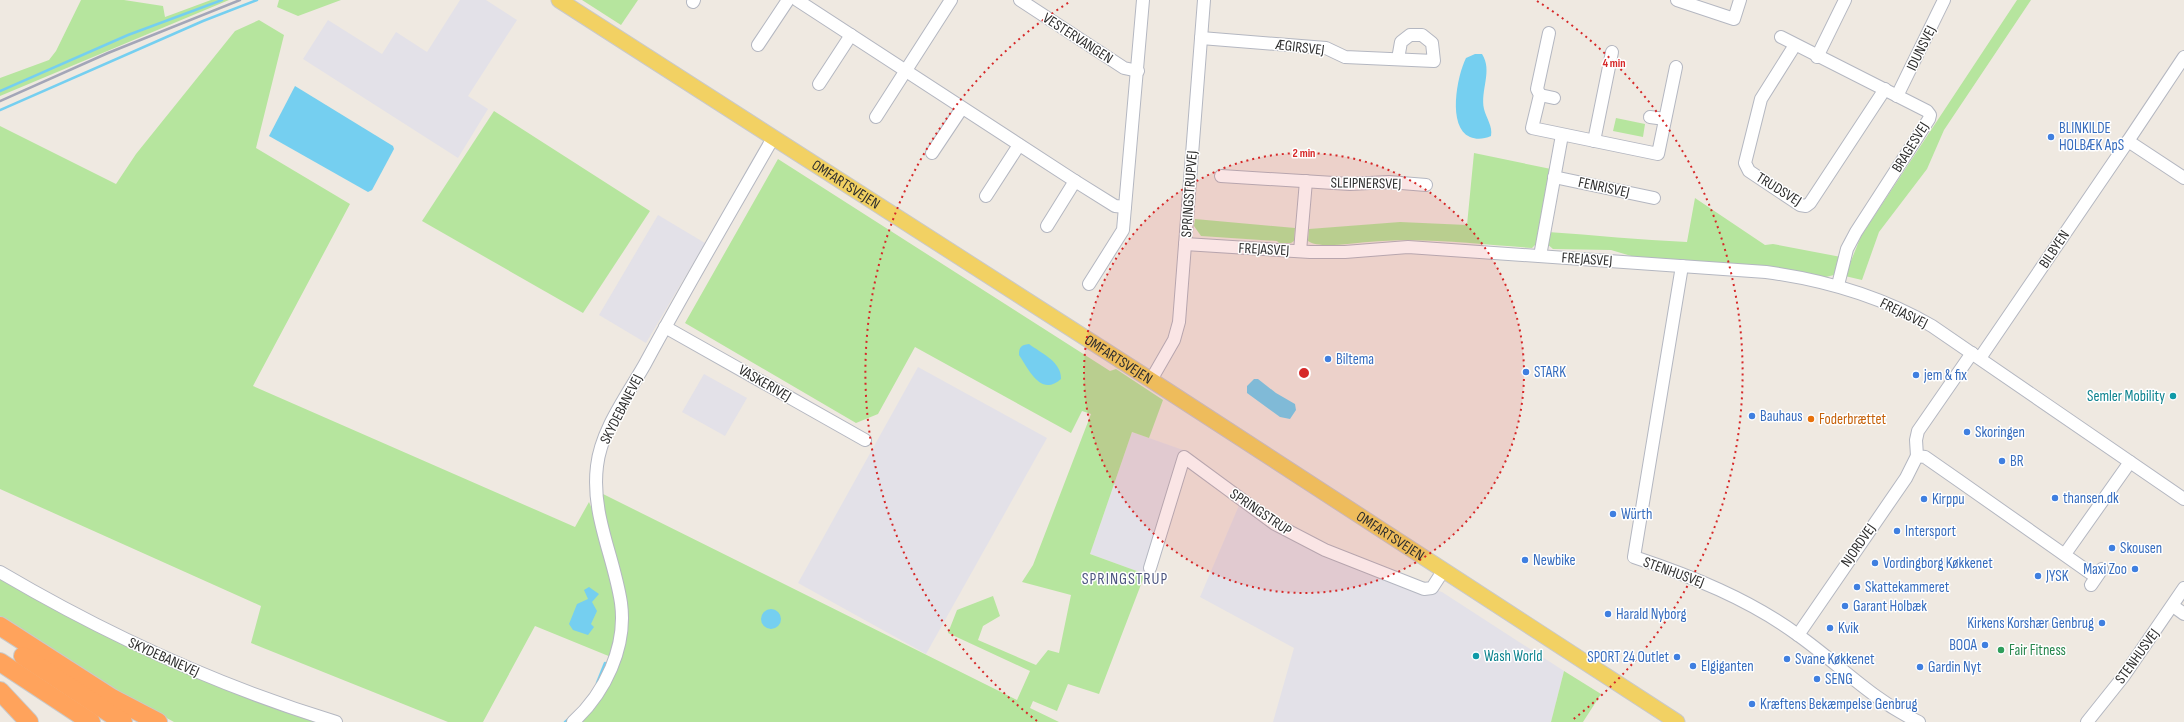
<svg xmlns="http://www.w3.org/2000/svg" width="2184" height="722" viewBox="0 0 2184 722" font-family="'Sofia Sans Condensed',sans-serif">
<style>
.industrial{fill:#e3e1e8}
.green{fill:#b6e59e}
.water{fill:#75cff0}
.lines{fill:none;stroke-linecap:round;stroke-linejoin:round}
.stream{stroke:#75cff0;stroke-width:2.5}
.minor-casing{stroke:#b4b7c1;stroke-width:14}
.major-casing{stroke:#c9c9c9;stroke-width:17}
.highway-casing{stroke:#c9c9c9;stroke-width:20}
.minor{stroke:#fff;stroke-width:12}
.major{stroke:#f2d163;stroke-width:15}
.highway{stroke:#ffa35c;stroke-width:18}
.rail{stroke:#a3a6b8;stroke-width:2.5}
.ring{fill:none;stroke:#d62828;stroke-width:2;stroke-dasharray:2 4}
.shop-dot{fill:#3f7fe0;stroke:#fff;stroke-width:1.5}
.culture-dot{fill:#0f9aa8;stroke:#fff;stroke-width:1.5}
.food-dot{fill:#e8710a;stroke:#fff;stroke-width:1.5}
.leisure-dot{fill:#2e9e5b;stroke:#fff;stroke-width:1.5}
.labels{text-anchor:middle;stroke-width:3;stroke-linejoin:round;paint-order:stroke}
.street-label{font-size:15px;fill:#2e2e2e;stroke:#fff}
.shop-label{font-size:15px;fill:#366cbe;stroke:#fff;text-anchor:start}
.culture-label{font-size:15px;fill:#0d838f;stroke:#fff;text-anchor:end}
.food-label{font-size:15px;fill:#c56008;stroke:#fff;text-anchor:start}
.leisure-label{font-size:15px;fill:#27864d;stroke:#fff;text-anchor:start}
.neighbourhood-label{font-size:16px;letter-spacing:1px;fill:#4d5680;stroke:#fff}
.centre{fill:#d62828;stroke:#fff;stroke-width:2}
.ring-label{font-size:12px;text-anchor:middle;font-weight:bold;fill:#d62828;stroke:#fff;stroke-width:3;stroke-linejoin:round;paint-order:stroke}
</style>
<rect width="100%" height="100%" fill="#efe9e1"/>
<!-- industrial -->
<g class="industrial">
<polygon points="460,0 486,0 517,20 468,96 488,109 458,158 303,59 328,20 382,54 396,32 427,52"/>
<polygon points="658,215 705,243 646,343 599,315"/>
<polygon points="918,367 1047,438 926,654 798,583"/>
<polygon points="704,374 747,398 725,436 682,412"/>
<polygon points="1132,432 1183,450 1145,574 1090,554"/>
<polygon points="1240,503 1380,576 1442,592 1564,671 1551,722 1273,722 1294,648 1200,597"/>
</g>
<!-- green -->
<g class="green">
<polygon points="81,0 124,0 163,6 165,17 211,0 229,0 0,96 0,78 49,60 56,51"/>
<polygon points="279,0 341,0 298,16 277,7"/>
<polygon points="582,0 638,0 621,25"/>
<polygon points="2017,0 2031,0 1944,130 1927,169 1879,232 1862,280 1845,276 1861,236"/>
<polygon points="259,20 284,35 256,148 350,204 253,386 575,527 589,502 597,521 619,616 611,657 535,626 483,722 448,722 251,643 261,606 0,489 0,126 116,184 136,154 235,31"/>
<polygon points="494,111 650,211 583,313 422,221"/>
<polygon points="1616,118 1645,124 1643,137 1613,131"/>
<path d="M1474,153L1551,169L1536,244L1532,248C1477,244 1422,237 1368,242C1353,243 1319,249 1308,241L1309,229L1400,222L1467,225Z"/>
<polygon points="778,159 1110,371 1116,369 1163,400 1149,438 1132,432 1090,554 1145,574 1099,694 1068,684 1057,711 1033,701 1030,708 1059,722 577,722 623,634 599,492 1017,700 1030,671 948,633 957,610 993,596 1000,616 983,626 978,640 1036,665 1048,650 1059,653 1071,595 1022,582 1033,565 1091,414 1082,411 1071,433 915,347 878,414 856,423 685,323"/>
<path d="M1695,198L1765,245L1773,244L1841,257L1834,275L1826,277L1638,258L1611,250L1553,249L1546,243L1548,232C1594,235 1640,240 1687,242Z"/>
<polygon points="1195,219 1295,228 1294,241 1291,243 1279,243 1277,241 1201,236 1194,226"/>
<polygon points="0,577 41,602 325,722 174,722 93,678 0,618"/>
<polygon points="1564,671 1601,694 1583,722 1551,722"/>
</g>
<!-- water -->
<g class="water">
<path d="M1475,54H1482C1493,71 1480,90 1484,109C1486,118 1493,126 1491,136C1484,139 1477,140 1470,137C1447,127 1457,76 1466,58Z"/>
<polygon points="295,86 393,146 394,149 372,190 368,192 269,136"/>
<path d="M1029,344C1041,353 1062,362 1061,379C1041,397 1029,370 1019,355C1019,347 1021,345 1029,344Z"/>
<polygon points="1254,379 1258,379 1276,393 1295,404 1296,410 1290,419 1280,417 1247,393 1247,386"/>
<polygon points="589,587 599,594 592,602 597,611 591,624 594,627 588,635 573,630 569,624 577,604 588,599 584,590"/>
<circle cx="771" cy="619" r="10"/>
</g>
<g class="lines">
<!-- stream -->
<g class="stream">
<polyline points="0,91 128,35 222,0"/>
<polyline points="0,110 203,21 257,0"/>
<polyline points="597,683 605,663"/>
<polyline points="565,722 571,717"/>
</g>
<defs>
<g id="minor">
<polyline points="797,0 1075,181 1115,206 1125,207"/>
<polyline points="1020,0 1124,68 1138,71"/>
<polyline points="1677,0 1734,19 1740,0"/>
<polyline points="693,2 694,0"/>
<polyline points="1549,33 1537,89 1540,95 1532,128 1658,154 1676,67"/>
<polyline points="1781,37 1927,111 1930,115 1929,119 1856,232 1847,249 1838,285"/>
<polyline points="1201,38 1326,48 1345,57 1434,61 1432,43 1422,35 1410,35 1401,42 1398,59"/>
<polyline points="758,45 788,0"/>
<polyline points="1795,45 1761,99 1745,163 1749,171 1800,205 1806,206 1810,203 1885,89"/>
<polyline points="1817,57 1845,0"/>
<polyline points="819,84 851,35"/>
<polyline points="1540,95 1554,98"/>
<polyline points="1897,96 1944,0"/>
<polyline points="876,117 951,0"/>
<polyline points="1650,117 1665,119"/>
<polyline points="1594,141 1612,52"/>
<polyline points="2128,141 2184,57"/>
<polyline points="932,153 962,108"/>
<polyline points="1221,176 1350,184 1389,182 1426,185"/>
<polyline points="1554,177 1654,198"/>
<polyline points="986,196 1019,145"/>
<polyline points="1047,226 1075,181"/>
<path d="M1185,244L1310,252H1345L1408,247L1766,272C1825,280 1881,296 1932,326L2184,499"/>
<polyline points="1300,251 1306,181"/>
<polyline points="1540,256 1562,135"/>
<path d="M1682,266L1634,557C1691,576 1749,599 1798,635C1839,664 1872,700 1919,722"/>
<polyline points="1089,284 1123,230 1143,0"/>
<polyline points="665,327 865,440"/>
<polyline points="1972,353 1918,431 1916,440 1917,456 1925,457 1958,480 2096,577"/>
<polyline points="1980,358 2128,141 2184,178"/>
<polyline points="1151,380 1174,340 1179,322 1204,0"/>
<polyline points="2065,554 2130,462"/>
<polyline points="1150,568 1184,457 1275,524 1325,550 1424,589 1432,588 1443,571"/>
<path d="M0,572C107,635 218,686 336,722"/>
<polyline points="2091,585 2102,569"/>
<polyline points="2173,606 2184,614"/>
<polyline points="1798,635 1906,478 1917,456"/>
<path d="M573,722C605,693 627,647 621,603C614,556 591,515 597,466C601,430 627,396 645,364C686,288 730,213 773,138"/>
<polyline points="2087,722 2123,677 2184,588"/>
</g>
<g id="major">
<path id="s1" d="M559,0L1151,380L1677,722"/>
</g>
<g id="highway">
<polyline points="0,626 112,698 158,722"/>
<polyline points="23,656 123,722"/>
<polyline points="0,662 91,722"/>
<polyline points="0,691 29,722"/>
</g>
</defs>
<!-- minor casing -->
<use href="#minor" class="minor-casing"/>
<!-- major casing -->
<use href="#major" class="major-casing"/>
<!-- highway casing -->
<use href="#highway" class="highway-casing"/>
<!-- minor -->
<use href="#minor" class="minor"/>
<!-- major -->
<use href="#major" class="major"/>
<!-- highway -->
<use href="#highway" class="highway"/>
<!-- rail -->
<polyline class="rail" points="0,101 108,53 240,0"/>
</g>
<!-- distance rings -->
<circle cx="1304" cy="373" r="220" fill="#d62828" fill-opacity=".12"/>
<g class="ring">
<circle cx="1304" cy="373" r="220"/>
<path d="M1037 721A439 439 0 0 1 1071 1M1537 1A439 439 0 0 1 1571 721"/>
</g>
<!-- markers -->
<g class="shop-dot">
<circle cx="2051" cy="137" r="4"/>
<circle cx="1328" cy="359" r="4"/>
<circle cx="1526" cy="372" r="4"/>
<circle cx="1916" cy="375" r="4"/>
<circle cx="1752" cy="416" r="4"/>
<circle cx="1967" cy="432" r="4"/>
<circle cx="2002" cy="461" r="4"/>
<circle cx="2055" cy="498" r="4"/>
<circle cx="1924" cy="499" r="4"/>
<circle cx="1613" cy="514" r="4"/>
<circle cx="1897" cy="531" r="4"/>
<circle cx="2112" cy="548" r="4"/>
<circle cx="1525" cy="560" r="4"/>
<circle cx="1875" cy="563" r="4"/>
<circle cx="2135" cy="569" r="4"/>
<circle cx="2038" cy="576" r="4"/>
<circle cx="1857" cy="587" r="4"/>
<circle cx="1845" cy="606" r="4"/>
<circle cx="1608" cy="614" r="4"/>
<circle cx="2102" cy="623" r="4"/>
<circle cx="1830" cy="628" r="4"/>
<circle cx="1985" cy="645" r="4"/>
<circle cx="1677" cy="657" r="4"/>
<circle cx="1787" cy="659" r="4"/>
<circle cx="1693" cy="666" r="4"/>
<circle cx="1920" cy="667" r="4"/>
<circle cx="1817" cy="679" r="4"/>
<circle cx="1752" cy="704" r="4"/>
</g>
<g class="culture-dot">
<circle cx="2173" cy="396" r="4"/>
<circle cx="1476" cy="656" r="4"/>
</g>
<circle class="food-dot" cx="1811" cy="419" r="4"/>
<circle class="leisure-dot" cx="2001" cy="650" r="4"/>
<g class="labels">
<!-- street labels -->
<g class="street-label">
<text transform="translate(1078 38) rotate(33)" y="5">VESTERVANGEN</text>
<text transform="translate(1300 47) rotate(7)" y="5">ÆGIRSVEJ</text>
<text transform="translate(1921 48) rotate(-64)" y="5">IDUNSVEJ</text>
<text transform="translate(1910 147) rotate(-58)" y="5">BRAGESVEJ</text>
<text transform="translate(1366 183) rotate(1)" y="5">SLEIPNERSVEJ</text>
<text dy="5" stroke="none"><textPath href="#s1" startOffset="341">OMFARTSVEJEN</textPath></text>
<text transform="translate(1604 187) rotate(12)" y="5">FENRISVEJ</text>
<text transform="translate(1779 189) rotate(32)" y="5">TRUDSVEJ</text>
<text transform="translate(1189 194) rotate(-86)" y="5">SPRINGSTRUPVEJ</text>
<text transform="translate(1264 249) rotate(3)" y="5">FREJASVEJ</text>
<text transform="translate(2054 249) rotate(-56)" y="5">BILBYEN</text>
<text transform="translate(1587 259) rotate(4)" y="5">FREJASVEJ</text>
<text transform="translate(1904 313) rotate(26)" y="5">FREJASVEJ</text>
<text dy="5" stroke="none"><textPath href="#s1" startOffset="665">OMFARTSVEJEN</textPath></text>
<text transform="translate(765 383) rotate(30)" y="5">VASKERIVEJ</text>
<text transform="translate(621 409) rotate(-63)" y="5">SKYDEBANEVEJ</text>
<text transform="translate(1261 512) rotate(34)" y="5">SPRINGSTRUP</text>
<text dy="5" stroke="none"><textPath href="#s1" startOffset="989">OMFARTSVEJEN</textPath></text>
<text transform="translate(1858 545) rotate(-55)" y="5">NJORDVEJ</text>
<text transform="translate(1674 572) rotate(20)" y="5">STENHUSVEJ</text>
<text transform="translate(2137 656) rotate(-54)" y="5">STENHUSVEJ</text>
<text transform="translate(164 657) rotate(24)" y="5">SKYDEBANEVEJ</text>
</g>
<!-- shop labels -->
<g class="shop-label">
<text x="2059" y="133">BLINKILDE<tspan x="2059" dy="17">HOLBÆK ApS</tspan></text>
<text x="1336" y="364">Biltema</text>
<text x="1534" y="377">STARK</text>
<text x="1924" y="380">jem &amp; fix</text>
<text x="1760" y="421">Bauhaus</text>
<text x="1975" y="437">Skoringen</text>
<text x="2010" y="466">BR</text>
<text x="2063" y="503">thansen.dk</text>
<text x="1932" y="504">Kirppu</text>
<text x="1621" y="519">Würth</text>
<text x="1905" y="536">Intersport</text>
<text x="2120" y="553">Skousen</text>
<text x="1533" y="565">Newbike</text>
<text x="1883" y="568">Vordingborg Køkkenet</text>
<text x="2127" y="574" text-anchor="end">Maxi Zoo</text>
<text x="2046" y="581">JYSK</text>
<text x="1865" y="592">Skattekammeret</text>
<text x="1853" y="611">Garant Holbæk</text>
<text x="1616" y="619">Harald Nyborg</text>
<text x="2094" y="628" text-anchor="end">Kirkens Korshær Genbrug</text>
<text x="1838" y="633">Kvik</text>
<text x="1977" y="650" text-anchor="end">BOOA</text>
<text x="1669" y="662" text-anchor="end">SPORT 24 Outlet</text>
<text x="1795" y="664">Svane Køkkenet</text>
<text x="1701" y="671">Elgiganten</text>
<text x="1928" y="672">Gardin Nyt</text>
<text x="1825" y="684">SENG</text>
<text x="1760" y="709">Kræftens Bekæmpelse Genbrug</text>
</g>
<!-- culture labels -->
<g class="culture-label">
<text x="2165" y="401">Semler Mobility</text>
<text x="1484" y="661" text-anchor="start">Wash World</text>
</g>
<!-- food labels -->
<g class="food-label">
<text x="1819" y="424">Foderbrættet</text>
</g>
<!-- leisure labels -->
<g class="leisure-label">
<text x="2009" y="655">Fair Fitness</text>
</g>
<!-- neighbourhood labels -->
<g class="neighbourhood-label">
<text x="1125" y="584">SPRINGSTRUP</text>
</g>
</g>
<circle cx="1304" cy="373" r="6" class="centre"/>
<g class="ring-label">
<text x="1614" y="67">4 min</text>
<text x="1304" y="157">2 min</text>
</g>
</svg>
